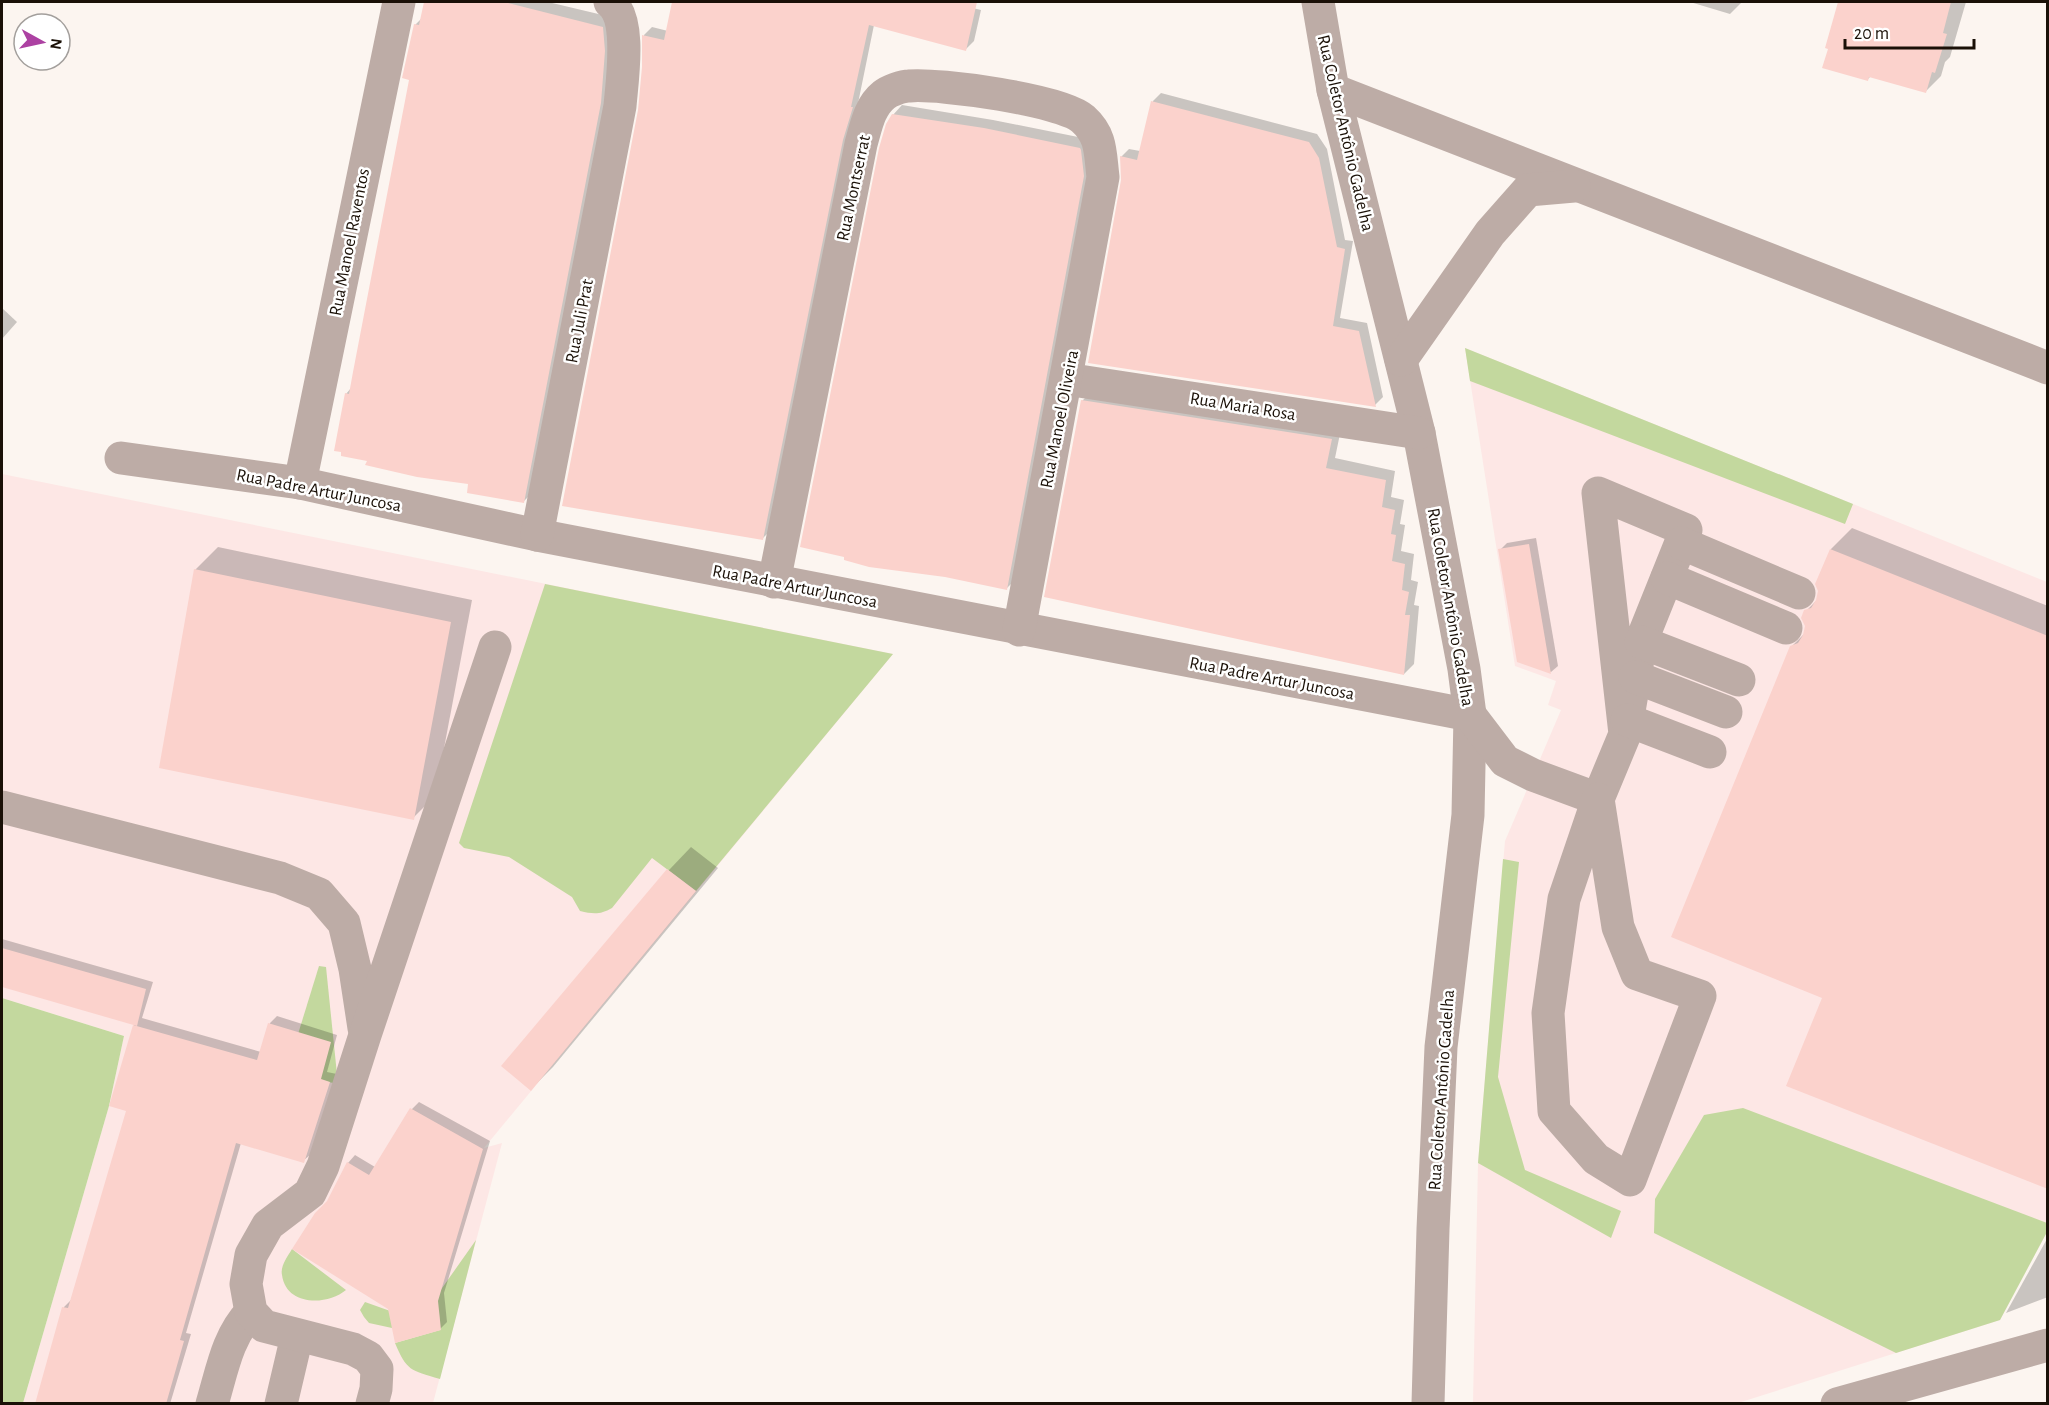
<svg xmlns="http://www.w3.org/2000/svg" width="2049" height="1405" viewBox="0 0 2049 1405" font-family="'Alegreya Sans',sans-serif">
<style>
.industrial{fill:#fde7e5}
.green{fill:#c3d89e}
.shadow{fill:#0003}
.building{fill:#fbd2cc}
.lines{fill:none;stroke-linecap:round;stroke-linejoin:round}
.minor{stroke:#bdaca6;stroke-width:33}
.labels{text-anchor:middle;stroke-width:5;stroke-linejoin:round;paint-order:stroke}
.street-label{font-size:18px;fill:#1a1007;stroke:#fff}
</style>
<rect width="100%" height="100%" fill="#fcf5f0"/>
<!-- industrial -->
<g class="industrial">
<polygon points="1465,348 2047,582 2047,1232 2000,1320 1738,1403 1473,1403 1478,1163 1505,841 1561,710 1548,705 1556,681 1515,666"/>
<polygon points="2,474 893,654 484,1148 502,1143 433,1403 23,1403 109,1106 124,1036 2,998"/>
</g>
<!-- green -->
<g class="green">
<polygon points="1465,348 1853,504 1845,524 1470,381"/>
<path d="M545,584L893,654L696,891L652,858L612,908C600,915 593,914 580,911L572,897L509,857L464,848L459,843Z"/>
<polygon points="1503,859 1519,862 1498,1077 1525,1170 1621,1211 1611,1238 1478,1163"/>
<polygon points="319,966 326,967 338,1084 286,1073"/>
<polygon points="2,998 124,1036 109,1106 23,1403 2,1404"/>
<polygon points="1743,1108 2047,1223 2047,1232 2000,1320 1896,1353 1654,1233 1655,1199 1704,1115"/>
<path d="M476,1240L440,1379C410,1370 407,1371 395,1343L440,1330L439,1313L392,1328L369,1323L364,1317L360,1310L365,1302L393,1312L440,1291Z"/>
<path d="M292,1249L346,1290C327,1306 286,1306 282,1275C280,1266 288,1256 292,1249Z"/>
</g>
<!-- shadow -->
<g class="shadow">
<polygon points="426,2 548,2 611,17 610,93 533,492 523,502 470,483 369,460 346,394 351,388 411,79 415,25 422,18"/>
<polygon points="673,2 947,2 981,10 974,41 966,49 874,25 771,530 763,538 640,110 644,67 644,35 652,27 668,31"/>
<polygon points="1690,2 1742,2 1730,14"/>
<polygon points="1839,2 1966,2 1950,57 1945,62 1941,76 1926,91 1871,76 1867,80 1827,47"/>
<polygon points="1161,93 1317,134 1327,149 1345,240 1353,241 1340,318 1367,323 1383,397 1375,405 1123,181 1121,157 1129,149 1140,151 1153,101"/>
<polygon points="902,105 993,120 1088,139 1092,167 1016,579 1007,588 892,116"/>
<polygon points="2,308 17,322 2,339"/>
<polygon points="1092,391 1341,429 1335,458 1395,471 1391,497 1404,500 1400,524 1405,525 1401,551 1414,554 1411,580 1418,582 1414,605 1419,606 1414,664 1404,674 1082,401"/>
<polygon points="1852,528 2048,606 2048,1188 1824,997 1791,647 1805,633 1806,611 1818,599 1819,591 1817,584 1831,549"/>
<polygon points="1536,538 1558,666 1551,672 1518,661 1500,550 1507,543"/>
<polygon points="218,547 472,600 435,796 413,818 195,570"/>
<polygon points="691,847 718,868 553,1067 531,1089 503,1066 669,870"/>
<polygon points="2,939 153,982 142,1018 261,1052 270,1023 277,1016 337,1035 327,1072 337,1074 311,1154 303,1161 241,1143 186,1333 191,1334 170,1404 36,1404 64,1307 71,1300 128,1110 134,1025 136,1024 2,985"/>
<polygon points="419,1102 490,1141 444,1293 447,1322 440,1329 389,1308 328,1202 348,1163 355,1155 375,1167 412,1109"/>
<polygon points="2048,1237 2048,1297 2006,1313"/>
</g>
<!-- building -->
<g class="building">
<polygon points="424,2 504,2 603,27 605,51 601,103 524,503 467,493 468,484 417,477 365,465 367,461 341,456 341,452 334,451 345,393 349,394 353,372 409,80 402,78 414,24 419,25"/>
<polygon points="672,2 977,2 966,51 869,25 851,107 853,107 843,140 763,540 562,506 638,110 642,67 642,35 664,40"/>
<polygon points="1838,2 1951,2 1943,33 1947,34 1935,73 1932,72 1926,93 1869,77 1868,81 1822,68 1828,49 1825,48"/>
<polygon points="1151,101 1309,142 1319,158 1337,247 1345,249 1333,326 1359,331 1376,407 1088,363 1121,180 1120,156 1137,160"/>
<polygon points="892,114 984,128 1080,148 1081,150 1084,176 1007,590 945,577 869,567 844,560 844,557 800,547 879,148 886,124"/>
<polygon points="1081,400 1332,439 1326,468 1386,480 1382,507 1395,510 1391,534 1396,535 1392,561 1405,564 1402,590 1409,592 1405,615 1410,615 1404,675 1044,597"/>
<polygon points="1529,544 1551,674 1517,662 1498,549"/>
<polygon points="1830,549 2048,636 2048,1189 1786,1086 1822,998 1671,937 1790,646 1798,643 1803,635 1805,626 1801,618 1804,610 1811,608 1816,600 1818,591 1815,584"/>
<polygon points="194,569 451,622 414,820 159,768"/>
<polygon points="667,869 696,891 531,1091 501,1066"/>
<polygon points="2,948 146,989 137,1026 2,987"/>
<polygon points="268,1023 331,1042 321,1079 330,1082 304,1163 236,1143 180,1340 184,1341 166,1404 35,1404 62,1307 68,1308 126,1111 109,1106 133,1025 257,1060"/>
<polygon points="410,1108 483,1149 438,1301 441,1330 395,1343 388,1309 292,1249 315,1213 327,1201 347,1162 369,1175"/>
</g>
<g class="lines">
<!-- minor -->
<g class="minor">
<polyline points="1318,2 1333,90 1419,433 1464,669 1470,715 1468,815 1441,1047 1433,1229 1428,1404"/>
<polyline points="1333,90 2048,368"/>
<polyline points="1401,360 1490,233 1528,190 1574,186"/>
<polyline points="1066,379 1419,433"/>
<polyline points="121,458 300,483 537,535 1470,715 1505,761 1533,775 1598,799 1625,734 1641,642 1686,530 1598,493 1625,734"/>
<polyline points="300,483 399,2"/>
<path d="M537,535L620,106C622,80 632,19 610,2"/>
<polyline points="1681,543 1799,593"/>
<polyline points="1667,578 1786,628"/>
<path d="M774,582L861,144C866,127 869,107 884,95C889,91 902,86 909,86C939,83 1062,100 1083,119C1102,136 1100,153 1103,177L1019,630"/>
<polyline points="1641,642 1739,680"/>
<polyline points="1635,677 1726,712"/>
<polyline points="1627,720 1710,752"/>
<polygon points="1598,799 1618,927 1637,974 1700,996 1630,1180 1596,1159 1554,1111 1548,1013 1564,899"/>
<polyline points="2,807 280,878 319,894 344,923 355,969 364,1028"/>
<path d="M212,1404C222,1371 227,1337 251,1312"/>
<polyline points="281,1404 297,1336"/>
<polyline points="372,1404 376,1389 377,1369 368,1357 353,1349 264,1326 251,1312 246,1284 251,1255 268,1225 310,1193 323,1166 365,1035 495,647"/>
<polyline points="1837,1404 2048,1345"/>
</g>
</g>
<g class="labels">
<!-- street labels -->
<g class="street-label">
<text transform="translate(1346 133) rotate(77)" y="6">Rua Coletor Antônio Gadelha</text>
<text transform="translate(853 188) rotate(-78)" y="6">Rua Montserrat</text>
<text transform="translate(349 242) rotate(-79)" y="6">Rua Manoel Raventos</text>
<text transform="translate(579 321) rotate(-79)" y="6">Rua Juli Prat</text>
<text transform="translate(1243 406) rotate(9)" y="6">Rua Maria Rosa</text>
<text transform="translate(1059 419) rotate(-79)" y="6">Rua Manoel Oliveira</text>
<text transform="translate(319 490) rotate(11)" y="6">Rua Padre Artur Juncosa</text>
<text transform="translate(795 586) rotate(11)" y="6">Rua Padre Artur Juncosa</text>
<text transform="translate(1451 607) rotate(80)" y="6">Rua Coletor Antônio Gadelha</text>
<text transform="translate(1272 678) rotate(11)" y="6">Rua Padre Artur Juncosa</text>
<text transform="translate(1441 1090) rotate(-86)" y="6">Rua Coletor Antônio Gadelha</text>
</g>
</g>
<!-- border -->
<rect width="2049" height="1405" fill="none" stroke="#1a1007" stroke-width="6"/>
<!-- north arrow -->
<g transform="translate(42 42) rotate(98)"><circle r="28" fill="#ffffff" stroke="#a39f9c" stroke-width="1.5"/>
<path d="M0-4.5L10 22L0 15L-10 22Z" fill="#ac41a2"/>
<text y="-9" font-size="16" font-weight="bold" text-anchor="middle" fill="#1a1007">N</text>
</g>
<!-- scale -->
<path d="M1845 39v9h129v-9" fill="none" stroke="#1a1007" stroke-width="3"/>
<text x="1854" y="39" font-size="18" fill="#1a1007" stroke="#ffffff" stroke-width="4.5" paint-order="stroke">20 m</text>
</svg>
